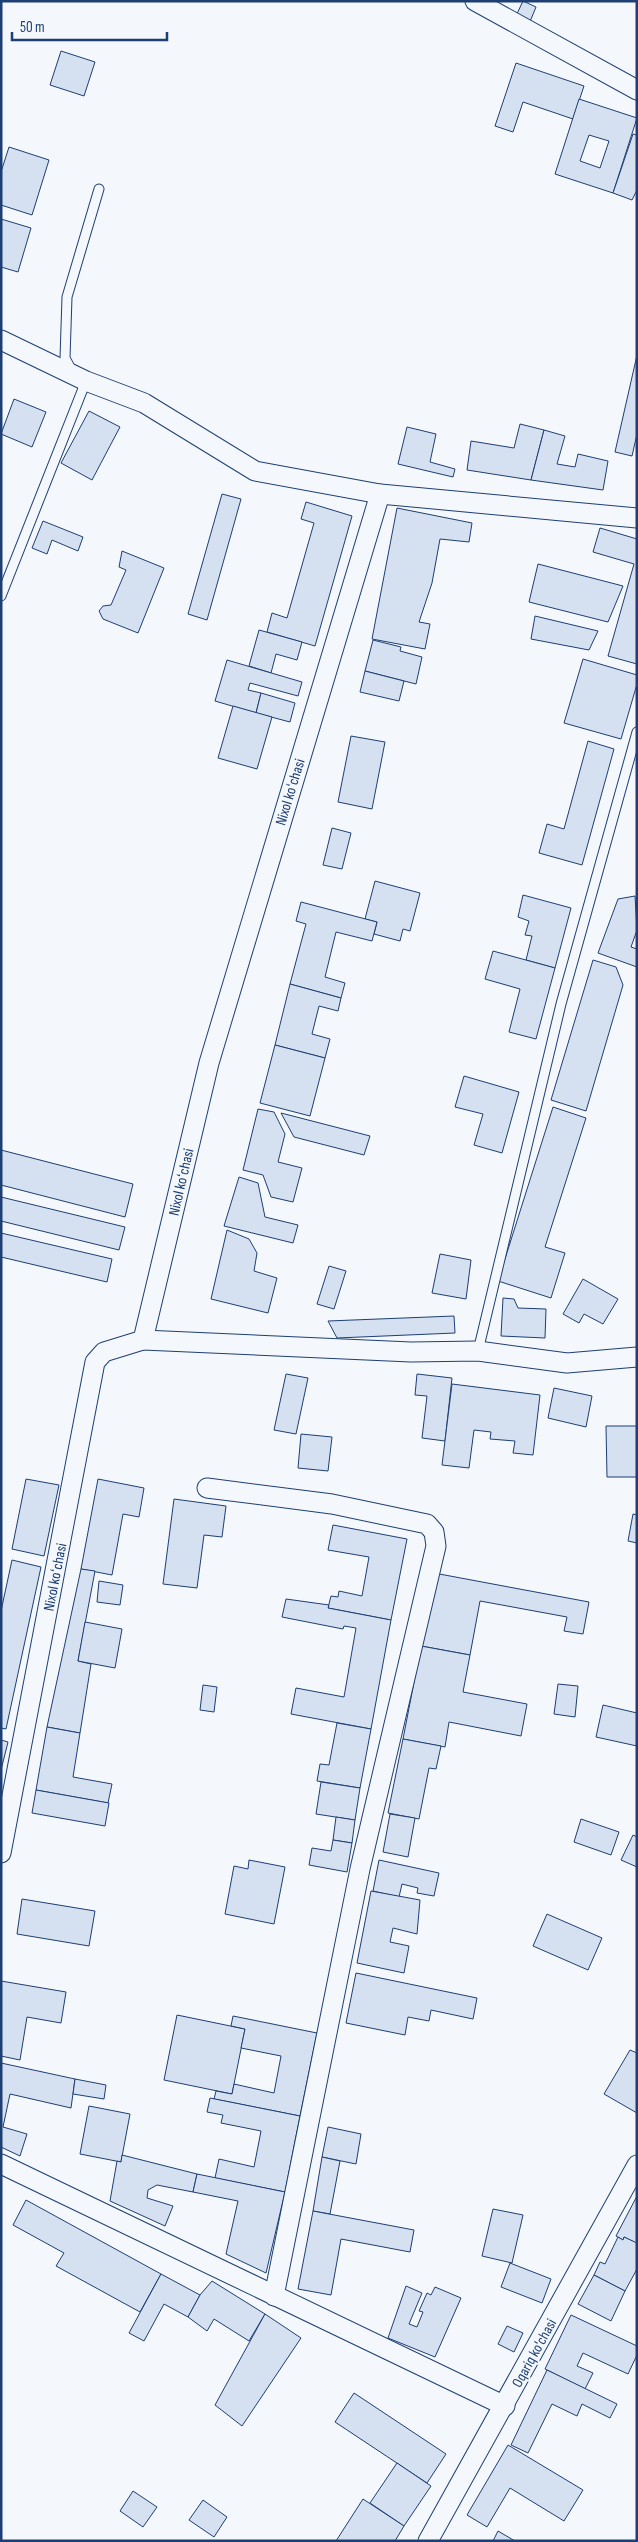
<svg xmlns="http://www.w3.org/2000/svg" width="638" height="2542" viewBox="0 0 638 2542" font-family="'Sofia Sans Condensed',sans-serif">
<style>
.building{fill:#d5e0f0;stroke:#1d3f73;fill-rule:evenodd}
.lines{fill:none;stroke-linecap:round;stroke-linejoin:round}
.service-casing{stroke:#1d3f73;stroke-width:11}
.minor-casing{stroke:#1d3f73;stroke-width:21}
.service{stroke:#f4f7fb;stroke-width:9}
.minor{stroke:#f4f7fb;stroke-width:19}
.labels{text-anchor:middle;stroke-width:4;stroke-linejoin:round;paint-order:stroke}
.street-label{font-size:15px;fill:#1d3f73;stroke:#f4f7fb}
</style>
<rect width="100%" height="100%" fill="#f4f7fb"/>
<!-- building -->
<g class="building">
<polygon points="523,1 536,7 529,24 515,18"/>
<polygon points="61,51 95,62 84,96 50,85"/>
<polygon points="516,63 584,86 573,119 523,102 513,132 495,126"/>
<path d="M579,99L637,118L613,193L555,174ZM589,135L609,141L600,168L580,161Z"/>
<polygon points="633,134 637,135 637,190 632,200 613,193"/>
<polygon points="9,147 49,160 32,215 1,205 1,172"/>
<polygon points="1,219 31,228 18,272 1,267"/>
<polygon points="637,355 637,434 632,456 615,452"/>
<polygon points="14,399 46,412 32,447 1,434"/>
<polygon points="89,411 120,427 92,480 61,463"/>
<polygon points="520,424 544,430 531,480 467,470 471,441 514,448"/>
<polygon points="407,427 436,434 430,462 455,469 453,477 398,464"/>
<polygon points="544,430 565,436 557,464 575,467 578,454 608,461 603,490 531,480"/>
<polygon points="222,494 241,499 207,620 188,614"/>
<polygon points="306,502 352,516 315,646 267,632 272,613 287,618 314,523 301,519"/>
<polygon points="397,508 472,523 469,542 440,539 432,583 419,622 430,624 425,649 372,639"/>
<polygon points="43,521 83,537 78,551 52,540 47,554 32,548"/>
<polygon points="600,528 637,539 637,664 608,656 634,564 593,552"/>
<polygon points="122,551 164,568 138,633 103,619 99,611 103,606 111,605 126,570 119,567"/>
<polygon points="538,564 623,586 608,622 529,602"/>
<polygon points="535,616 598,631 589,650 531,639"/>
<polygon points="259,630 302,642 297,660 276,654 271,673 249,666"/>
<polygon points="373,640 401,647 400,651 422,657 416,684 365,671"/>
<polygon points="583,659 637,675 637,684 621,739 564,723"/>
<polygon points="227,660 302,682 298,696 250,683 248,690 261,693 256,713 215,701"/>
<polygon points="365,671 404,681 399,701 360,692"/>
<polygon points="261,693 295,703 290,722 256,713"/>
<polygon points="233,706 272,717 257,769 218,758"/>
<polygon points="351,736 385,742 372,809 338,802"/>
<polygon points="588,741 614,749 582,865 539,853 547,824 564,829"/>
<polygon points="332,828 351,833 342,869 323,865"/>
<polygon points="375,881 420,893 410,931 403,929 400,941 374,934 377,922 365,919"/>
<polygon points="523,895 571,908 555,968 526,960 532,936 525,935 529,921 518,917"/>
<polygon points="635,896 637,930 631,947 637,949 637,967 598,953 618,899"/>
<polygon points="301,902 377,922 372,941 336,932 325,977 345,983 341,998 290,984 306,924 296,921"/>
<polygon points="493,951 555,968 536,1039 509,1032 520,989 485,979"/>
<polygon points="593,960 616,967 623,985 586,1111 551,1100"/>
<polygon points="290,984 341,998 338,1011 319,1006 312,1034 330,1039 325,1058 275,1045"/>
<polygon points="275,1045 325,1058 310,1116 260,1103"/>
<polygon points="464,1076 519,1092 502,1153 474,1145 483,1114 455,1107"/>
<polygon points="553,1107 586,1118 545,1247 565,1253 551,1298 498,1281"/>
<polygon points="258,1109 274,1112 285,1134 278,1162 302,1168 293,1202 271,1197 263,1175 243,1170"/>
<polygon points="281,1113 370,1136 364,1155 294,1137"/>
<polygon points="1,1150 133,1184 125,1217 1,1185"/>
<polygon points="239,1177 258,1183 265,1217 298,1225 293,1243 224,1226"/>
<polygon points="1,1197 125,1227 119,1250 1,1221"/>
<polygon points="227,1230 249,1239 257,1253 254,1271 277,1278 268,1313 211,1299"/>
<polygon points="1,1233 112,1259 107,1282 1,1257"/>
<polygon points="440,1254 471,1260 466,1299 432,1293"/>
<polygon points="329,1266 346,1271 334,1309 317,1304"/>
<polygon points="583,1279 618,1299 603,1324 584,1314 579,1323 563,1314"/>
<polygon points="503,1298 514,1299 518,1308 546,1309 545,1338 501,1336"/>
<polygon points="454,1316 455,1333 337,1338 328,1321"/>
<polygon points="286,1374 308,1378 296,1434 274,1430"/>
<polygon points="417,1374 452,1378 445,1441 422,1438 427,1396 415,1395"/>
<polygon points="452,1384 540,1395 533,1455 513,1453 515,1441 490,1439 491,1432 474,1430 469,1468 442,1465"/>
<polygon points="554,1388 592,1396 586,1427 548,1418"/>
<polygon points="606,1426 637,1426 637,1477 607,1477"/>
<polygon points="301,1434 332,1437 328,1471 298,1468"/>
<polygon points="26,1479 59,1485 44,1556 12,1549"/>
<polygon points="98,1479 144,1488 139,1517 123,1514 112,1575 81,1569"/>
<polygon points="174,1499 226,1506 222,1537 204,1535 197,1588 163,1584"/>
<polygon points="633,1514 637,1515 637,1543 628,1541"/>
<polygon points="333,1525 407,1539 391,1620 328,1608 331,1596 338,1597 339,1591 362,1596 369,1557 328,1550"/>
<polygon points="12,1560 41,1567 6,1729 1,1728 1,1611"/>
<polygon points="81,1569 95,1571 78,1661 91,1664 80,1733 47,1727"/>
<polygon points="434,1573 589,1602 583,1634 564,1631 567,1617 480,1601 470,1655 421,1646"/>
<polygon points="99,1581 123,1585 120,1605 97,1602"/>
<polygon points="286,1599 329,1605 328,1608 391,1620 371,1729 291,1714 296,1688 344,1697 356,1628 344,1626 343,1629 282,1617"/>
<polygon points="85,1622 122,1629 115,1668 78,1661"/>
<polygon points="421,1646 470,1655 463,1692 527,1704 521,1736 449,1722 445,1747 403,1739"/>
<polygon points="558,1684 578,1686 575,1717 554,1714"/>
<polygon points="203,1685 217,1687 214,1712 200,1710"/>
<polygon points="603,1705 637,1713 637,1746 596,1737"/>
<polygon points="337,1723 371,1729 360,1788 317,1781 320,1764 329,1765"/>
<polygon points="47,1727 80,1733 73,1777 112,1784 108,1803 36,1790"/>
<polygon points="403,1739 441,1746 436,1769 429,1768 419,1819 388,1813"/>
<polygon points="1,1740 8,1742 1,1770"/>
<polygon points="321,1782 360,1788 355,1820 316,1814"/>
<polygon points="36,1790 109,1803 105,1826 32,1813"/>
<polygon points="390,1814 415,1818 408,1857 383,1852"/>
<polygon points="336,1817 355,1820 352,1843 333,1840"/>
<polygon points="581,1819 619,1832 611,1855 574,1842"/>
<polygon points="633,1835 637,1837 637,1867 621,1860"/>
<polygon points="333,1840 352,1843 347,1872 309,1865 312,1848 331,1851"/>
<polygon points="249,1860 285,1867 274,1924 225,1914 234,1866 248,1869"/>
<polygon points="379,1860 439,1873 434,1896 417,1893 418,1888 402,1884 399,1897 373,1891"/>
<polygon points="371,1891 420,1900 417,1934 393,1928 390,1942 409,1946 404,1973 357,1963"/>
<polygon points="22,1899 95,1911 89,1946 17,1934"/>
<polygon points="547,1914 602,1938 588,1970 533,1946"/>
<polygon points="356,1973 477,1998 473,2019 431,2010 429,2021 408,2017 405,2035 346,2023"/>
<polygon points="1,1981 66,1992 61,2023 27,2017 20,2060 1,2056"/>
<polygon points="177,2015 245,2029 232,2094 164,2080"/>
<polygon points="233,2016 317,2033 300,2116 214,2099 216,2091 232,2094 234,2084 274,2093 281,2056 241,2048 245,2029 231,2026"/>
<polygon points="630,2050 637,2053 637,2113 604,2094"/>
<polygon points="1,2063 75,2079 71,2108 10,2094 3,2127 27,2134 20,2156 1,2147"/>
<polygon points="75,2079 106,2085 104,2099 73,2094"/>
<polygon points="210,2098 300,2116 285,2192 215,2178 219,2159 254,2167 261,2131 221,2123 223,2115 207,2112"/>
<polygon points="89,2106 130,2114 121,2162 80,2154"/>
<polygon points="328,2127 361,2134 356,2164 322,2157"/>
<polygon points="122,2155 197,2174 193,2192 157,2185 148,2190 147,2198 173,2206 165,2226 110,2201 117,2161 121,2162"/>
<polygon points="322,2157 340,2161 330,2214 313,2211"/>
<polygon points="197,2174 285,2192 266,2273 226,2254 238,2201 193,2192"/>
<polygon points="637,2196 637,2242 636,2243 624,2237 623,2240 616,2236"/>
<polygon points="26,2200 161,2274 140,2312 56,2266 64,2253 13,2225"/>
<polygon points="493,2209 523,2215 512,2263 482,2256"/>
<polygon points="313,2211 414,2230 410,2252 341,2239 331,2295 298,2289"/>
<polygon points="618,2237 623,2240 624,2237 637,2243 637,2269 625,2291 594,2275 600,2262 605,2264"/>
<polygon points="510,2263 551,2279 542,2303 501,2287"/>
<polygon points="161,2274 200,2295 188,2317 164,2304 144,2341 129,2333"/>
<polygon points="594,2275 625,2291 611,2321 578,2304"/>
<polygon points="212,2281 265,2314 249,2341 214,2319 207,2331 188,2317 200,2295"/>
<polygon points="406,2286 422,2293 409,2324 417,2327 423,2312 419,2311 427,2293 431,2295 435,2287 461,2298 435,2357 388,2338"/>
<polygon points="265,2314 301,2338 242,2426 215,2405"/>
<polygon points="571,2315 637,2346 637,2355 628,2374 583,2353 577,2366 593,2373 585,2389 545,2369"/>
<polygon points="507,2326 523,2333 514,2352 498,2344"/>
<polygon points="547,2370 617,2404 610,2418 582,2404 577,2416 552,2404 528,2453 511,2445"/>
<polygon points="354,2393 446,2454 427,2483 335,2422"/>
<polygon points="508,2445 583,2490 564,2521 510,2488 487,2527 467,2515"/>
<polygon points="397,2463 431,2486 404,2526 370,2503"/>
<polygon points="133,2491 157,2507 143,2527 120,2511"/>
<polygon points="363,2499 404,2526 395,2541 336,2541"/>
<polygon points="203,2500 227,2517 214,2537 189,2520"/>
<polygon points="498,2531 515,2541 493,2541"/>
</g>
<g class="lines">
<defs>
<g id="service">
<polyline points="72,371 65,358 67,297 99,189"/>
<polyline points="1,596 86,381"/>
<polyline points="478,1351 561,1004 637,732"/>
</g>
<g id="minor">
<polyline points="475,1 637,90"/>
<polyline points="1,340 86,381 144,403 255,471 380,494 637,518"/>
<polyline points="143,1340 411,1352 478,1351 567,1363 637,1357"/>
<polyline points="207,1488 332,1504 427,1524 434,1532 436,1546 360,1869 274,2296"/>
<polyline points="1,1853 95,1362 104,1352 143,1340 209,1063 380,494"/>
<polyline points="1,2164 505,2406"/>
<polyline points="428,2541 637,2165"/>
</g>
</defs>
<!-- service casing -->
<use href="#service" class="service-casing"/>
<!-- minor casing -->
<use href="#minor" class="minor-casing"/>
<!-- service -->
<use href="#service" class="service"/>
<!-- minor -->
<use href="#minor" class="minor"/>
</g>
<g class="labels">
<!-- street labels -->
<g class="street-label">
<text transform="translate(290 792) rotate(-73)" y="5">Nixol koʻchasi</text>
<text transform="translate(181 1182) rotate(-77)" y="5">Nixol koʻchasi</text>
<text transform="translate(55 1577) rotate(-79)" y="5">Nixol koʻchasi</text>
<text transform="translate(534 2353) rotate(-61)" y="5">Oqariq ko'chasi</text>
</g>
</g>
<!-- border -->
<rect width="638" height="2542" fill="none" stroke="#1d3f73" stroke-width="5"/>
<!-- scale -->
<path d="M12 32v8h155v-8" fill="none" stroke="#1d3f73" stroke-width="2.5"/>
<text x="20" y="32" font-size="15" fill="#1d3f73" stroke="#f4f7fb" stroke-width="4" paint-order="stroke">50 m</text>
</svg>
